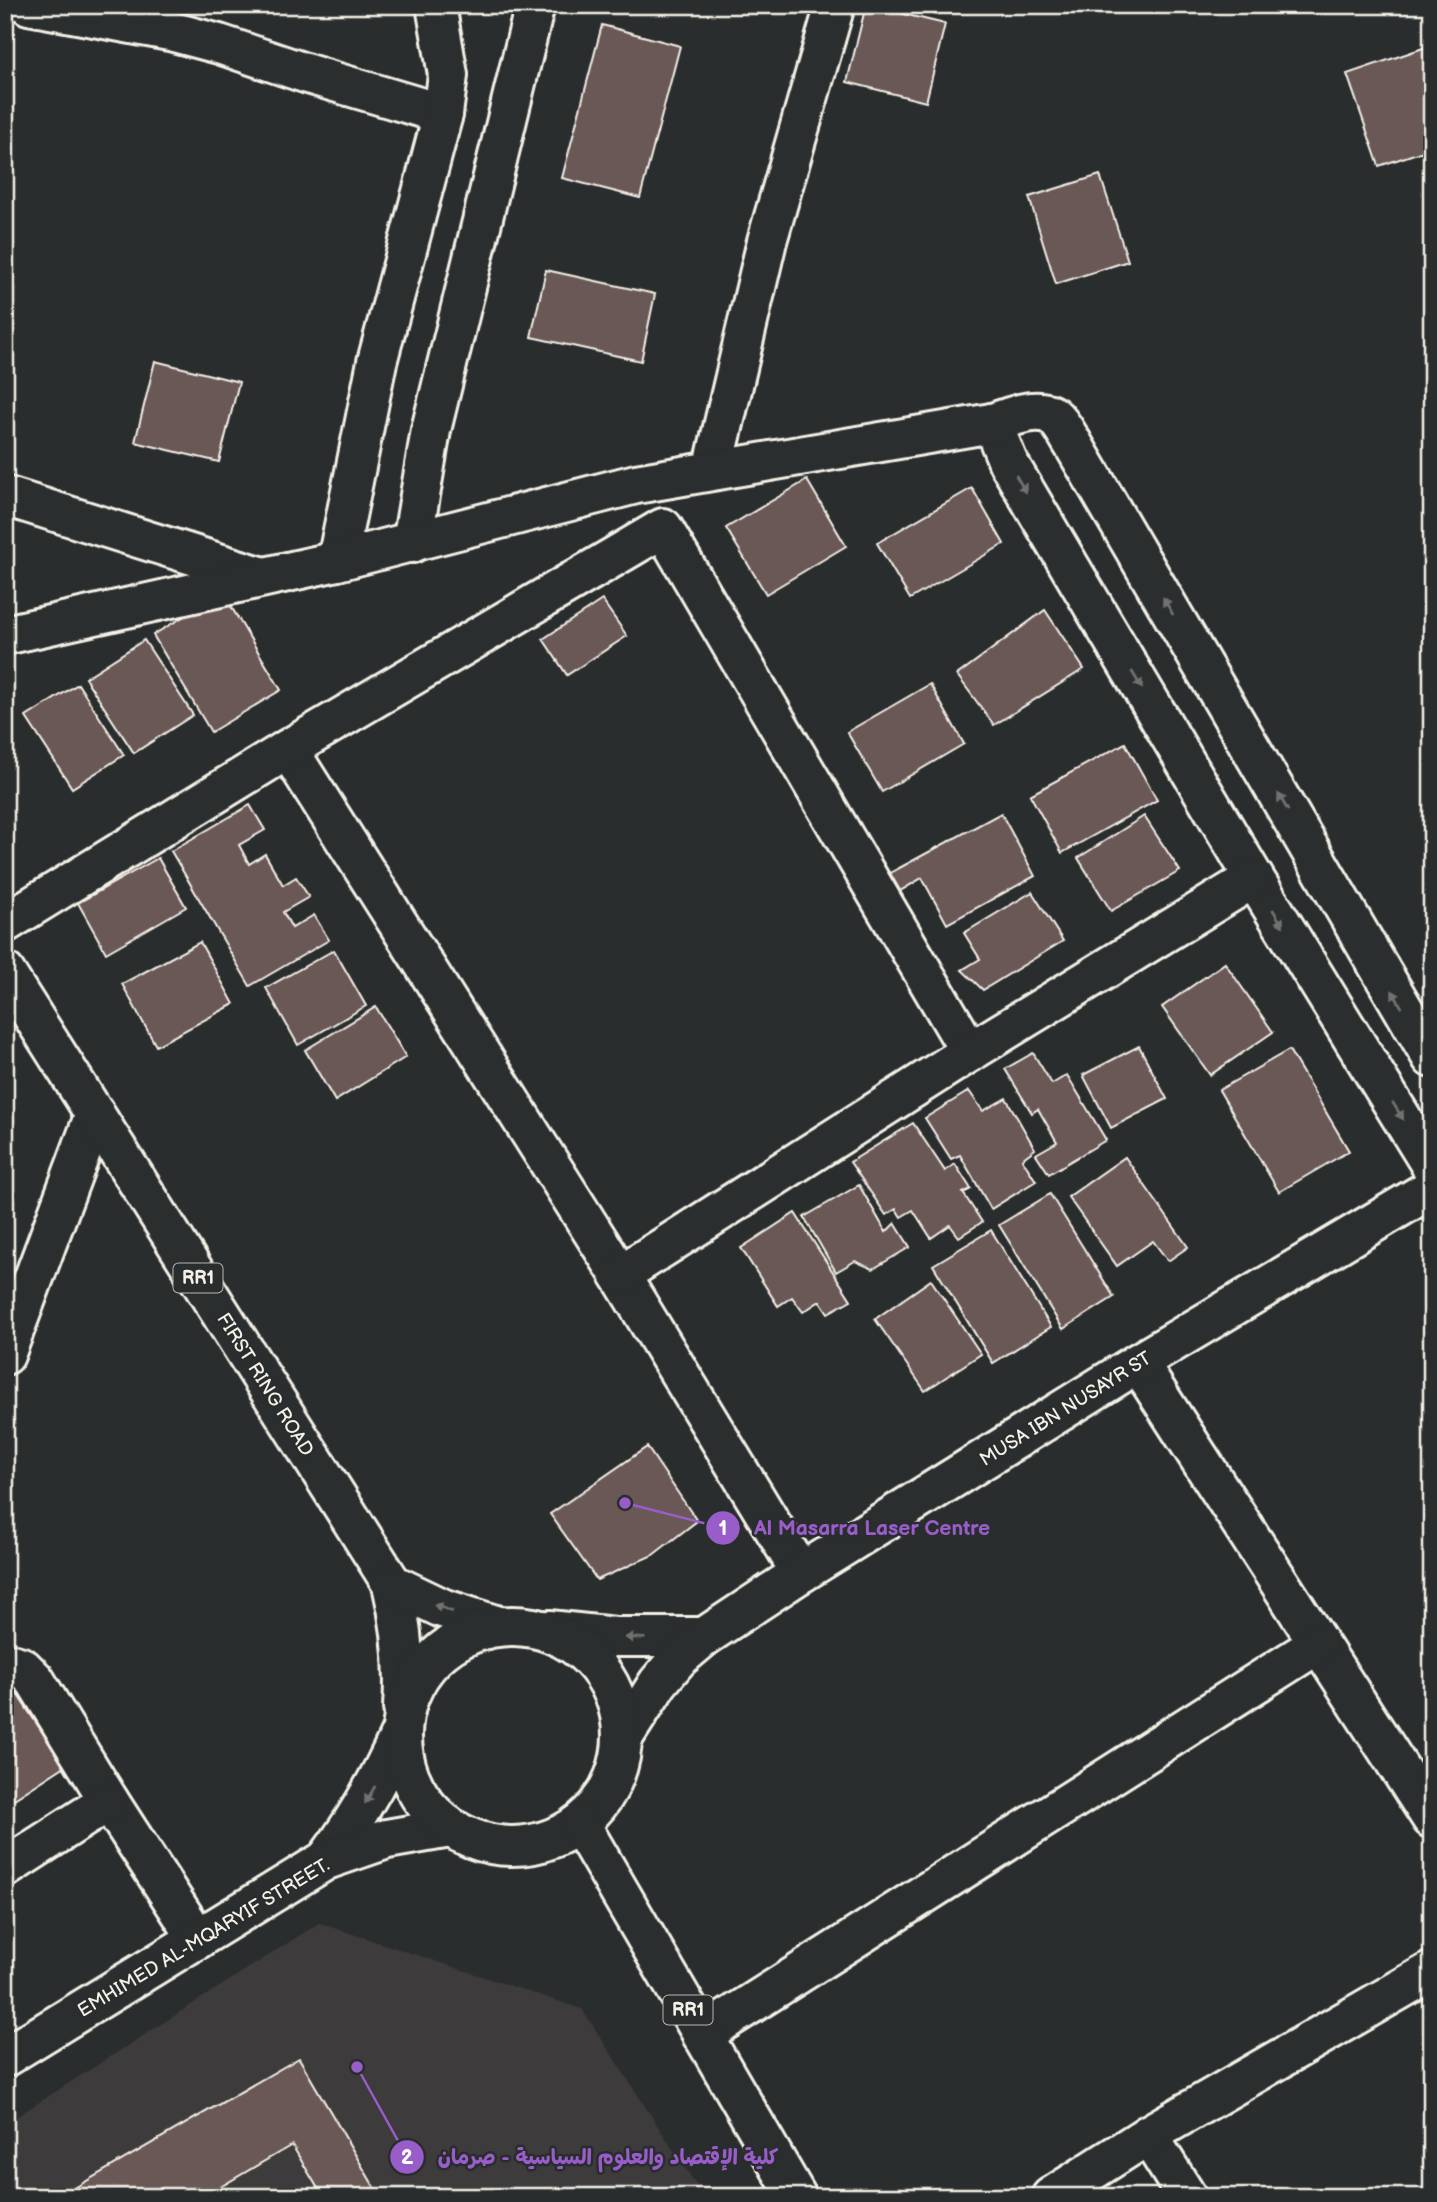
<svg xmlns="http://www.w3.org/2000/svg" width="1437" height="2202" viewBox="0 0 1437 2202" font-family="'Balsamiq Sans','Playpen Sans Arabic',sans-serif">
<style>
.built{fill:#3e3a3a}
.building{fill:#6b5856;stroke:#f4f1e8;stroke-width:2}
.lines{fill:none;stroke-linecap:round;stroke-linejoin:round}
.minor-casing{stroke:#f4f1e8;stroke-width:44}
.tertiary-casing{stroke:#f4f1e8;stroke-width:44}
.primary-casing{stroke:#f4f1e8;stroke-width:44}
.minor{stroke:#2a2d2e;stroke-width:38}
.tertiary{stroke:#2a2d2e;stroke-width:38}
.primary{stroke:#2a2d2e;stroke-width:38}
.oneway{fill:#71726f}
.labels{text-anchor:middle;stroke-width:5;stroke-linejoin:round;paint-order:stroke}
.shield{fill:#2a2d2e;stroke:#b7b6b0;stroke-width:2}
.shield-label{font-size:18px;font-weight:bold;fill:#f4f1e8}
.street-label{font-size:19px;fill:#f4f1e8;stroke:#2a2d2e}
.leader{fill:none;stroke:#995dc9;stroke-width:2.5}
.callout-dot{fill:#995dc9;stroke:#2a2d2e;stroke-width:2.5}
.mark-label{font-size:21px;text-anchor:middle;font-weight:bold;fill:#fff}
.callout-label{font-size:21px;text-anchor:middle;font-weight:bold;fill:#995dc9;stroke:#2a2d2e;stroke-width:5;stroke-linejoin:round;paint-order:stroke}
</style>
<rect width="100%" height="100%" fill="#2a2d2e"/>
<filter id="ink" filterUnits="userSpaceOnUse"><feTurbulence type="fractalNoise" baseFrequency=".0143" numOctaves="2"/><feDisplacementMap in="SourceGraphic" scale="14" xChannelSelector="R" yChannelSelector="G"/><feConvolveMatrix kernelMatrix="1 2 1 2 8 2 1 2 1" color-interpolation-filters="sRGB"/></filter>
<g filter="url(#ink)">
<!-- built -->
<polygon class="built" points="319,1923 582,2009 704,2197 5,2197 5,2124"/>
<!-- building -->
<g class="building">
<polygon points="866,5 945,24 926,102 847,82"/>
<polygon points="602,25 680,46 640,198 562,178"/>
<polygon points="1432,45 1432,148 1379,166 1347,74"/>
<polygon points="1100,175 1128,261 1056,284 1029,197"/>
<polygon points="546,270 655,294 641,361 531,337"/>
<polygon points="155,361 239,382 219,462 135,442"/>
<polygon points="807,480 846,546 766,594 726,528"/>
<polygon points="972,488 1004,544 910,599 877,543"/>
<polygon points="223,593 281,690 211,732 153,635"/>
<polygon points="602,600 627,636 567,675 543,639"/>
<polygon points="1045,610 1084,669 994,725 957,675"/>
<polygon points="144,640 193,715 134,753 85,678"/>
<polygon points="78,684 124,755 72,788 26,717"/>
<polygon points="930,684 964,744 882,792 847,732"/>
<polygon points="1125,743 1157,800 1062,853 1030,795"/>
<polygon points="250,805 265,830 239,845 249,864 265,854 283,885 296,877 309,897 283,912 292,928 314,915 329,940 250,986 171,851"/>
<polygon points="1001,813 1035,876 947,924 922,878 900,891 890,873"/>
<polygon points="1144,816 1180,871 1111,911 1078,858"/>
<polygon points="158,858 186,907 106,953 78,903"/>
<polygon points="1032,892 1063,941 983,990 962,970 980,959 964,933"/>
<polygon points="200,942 234,1004 156,1046 122,984"/>
<polygon points="334,950 366,1006 298,1045 266,988"/>
<polygon points="1225,963 1273,1032 1210,1075 1162,1007"/>
<polygon points="376,1007 406,1057 335,1101 305,1050"/>
<polygon points="1139,1046 1167,1099 1111,1128 1083,1075"/>
<polygon points="1289,1050 1349,1151 1279,1192 1219,1090"/>
<polygon points="1033,1053 1052,1084 1067,1075 1106,1140 1049,1174 1036,1154 1057,1142 1038,1109 1032,1113 1005,1069"/>
<polygon points="969,1091 983,1111 1006,1098 1035,1149 1022,1159 1036,1181 991,1209 960,1155 951,1159 925,1118"/>
<polygon points="913,1123 945,1171 955,1164 971,1189 963,1193 982,1222 959,1237 950,1225 931,1238 913,1210 901,1217 896,1209 886,1215 850,1162"/>
<polygon points="1125,1157 1188,1247 1168,1261 1153,1241 1117,1266 1068,1197"/>
<polygon points="859,1185 886,1232 895,1223 910,1247 873,1269 855,1261 836,1272 804,1217"/>
<polygon points="1050,1194 1114,1297 1063,1329 999,1225"/>
<polygon points="795,1213 851,1300 828,1313 820,1301 803,1312 792,1297 778,1306 741,1248"/>
<polygon points="991,1230 1051,1327 993,1363 933,1265"/>
<polygon points="931,1280 981,1354 925,1391 875,1319"/>
<polygon points="647,1447 697,1521 653,1555 597,1580 550,1514"/>
<polygon points="11,1685 65,1766 5,1805 5,1689"/>
<polygon points="299,2058 380,2197 323,2197 292,2145 210,2193 213,2197 59,2197"/>
</g>
<g class="lines">
<defs>
<g id="minor">
<polyline points="29,5 170,31 219,44 308,74 443,114"/>
<polyline points="992,423 1008,462 1254,878 1432,1167"/>
<polyline points="713,470 767,241 835,5"/>
<polyline points="5,496 263,577"/>
<polyline points="412,543 431,430 535,5"/>
<polyline points="337,561 377,362 443,114 448,75 436,5"/>
<path d="M5,635L337,561L636,484L992,423C1009,418 1036,405 1053,416C1062,423 1067,435 1073,444L1432,1058"/>
<polyline points="288,749 620,1275 801,1573"/>
<polyline points="5,923 288,749 663,528 970,1052"/>
<polyline points="620,1275 970,1052 1254,878"/>
<polyline points="5,1355 95,1114"/>
<polyline points="1138,1363 1432,1819"/>
<polyline points="5,1662 22,1667 35,1680 109,1801 198,1939"/>
<polyline points="5,1868 109,1801"/>
<polyline points="702,2035 1318,1644"/>
<polyline points="1148,2135 1187,2197"/>
<polyline points="1051,2197 1148,2135 1432,1971"/>
</g>
<g id="tertiary">
<polyline points="549,1630 615,1637 704,1637"/>
<polyline points="624,1736 658,1683 678,1659 704,1637 801,1573 1138,1363 1432,1188"/>
<path d="M326,1860C356,1820 380,1779 400,1734"/>
<polyline points="5,2057 326,1860 387,1839 450,1828"/>
</g>
<g id="primary">
<path d="M5,972L392,1584C402,1625 406,1665 403,1708"/>
<polyline points="392,1584 442,1608 496,1625"/>
<circle cx="512" cy="1736" r="110"/>
<polyline points="580,1824 797,2197"/>
</g>
</defs>
<!-- minor casing -->
<use href="#minor" class="minor-casing"/>
<!-- tertiary casing -->
<use href="#tertiary" class="tertiary-casing"/>
<!-- primary casing -->
<use href="#primary" class="primary-casing"/>
<!-- minor -->
<use href="#minor" class="minor"/>
<!-- tertiary -->
<use href="#tertiary" class="tertiary"/>
<!-- primary -->
<use href="#primary" class="primary"/>
</g>
<!-- one-way arrows -->
<defs><path id="oneway-solid" d="M-6-.8H1V-3.2L6.5 0L1 3.2V.8H-6Z" transform="scale(1.75)"/></defs>
<g class="oneway">
<use href="#oneway-solid" transform="translate(1021 484) rotate(59)"/>
<use href="#oneway-solid" transform="translate(1168 606) rotate(-120)"/>
<use href="#oneway-solid" transform="translate(1137 680) rotate(59)"/>
<use href="#oneway-solid" transform="translate(1283 802) rotate(-120)"/>
<use href="#oneway-solid" transform="translate(1278 918) rotate(58)"/>
<use href="#oneway-solid" transform="translate(1397 999) rotate(-120)"/>
<use href="#oneway-solid" transform="translate(1398 1111) rotate(58)"/>
<use href="#oneway-solid" transform="translate(443 1608) rotate(-159)"/>
<use href="#oneway-solid" transform="translate(635 1638) rotate(-178)"/>
<use href="#oneway-solid" transform="translate(370 1795) rotate(120)"/>
</g>
</g>
<g class="labels">
<!-- shield labels -->
<g class="shield">
<rect x="173.5" y="1263.5" width="49" height="29" rx="5"/>
<rect x="663.5" y="1995.5" width="49" height="29" rx="5"/>
</g>
<g class="shield-label">
<text x="198" y="1284">RR1</text>
<text x="688" y="2016">RR1</text>
</g>
<!-- street labels -->
<g class="street-label">
<text transform="translate(266 1384) rotate(58)" y="7">FIRST RING ROAD</text>
<text transform="translate(1065 1408) rotate(-32)" y="7">MUSA IBN NUSAYR ST</text>
<text transform="translate(203 1937) rotate(-31)" y="7">EMHIMED AL-MQARYIF STREET.</text>
</g>
</g>
<!-- callouts -->
<path class="leader" d="M625 1503L723 1528M357 2067L407 2157"/>
<g class="callout-dot">
<circle cx="625" cy="1503" r="7"/>
<circle cx="357" cy="2067" r="7"/>
<circle cx="723" cy="1528" r="18"/>
<circle cx="407" cy="2157" r="18"/>
</g>
<g class="mark-label">
<text x="723" y="1535">1</text>
<text x="407" y="2164">2</text>
</g>
<g class="callout-label">
<text x="872" y="1535">Al Masarra Laser Centre</text>
<text x="608" y="2164">كلية الإقتصاد والعلوم السياسية - صرمان</text>
</g>
<!-- margin -->
<rect width="1437" height="2202" fill="none" stroke="#2a2d2e" stroke-width="28"/>
<rect x="14" y="14" width="1409" height="2174" fill="none" stroke="#f4f1e8" stroke-width="2.5" filter="url(#ink)"/>
</svg>
